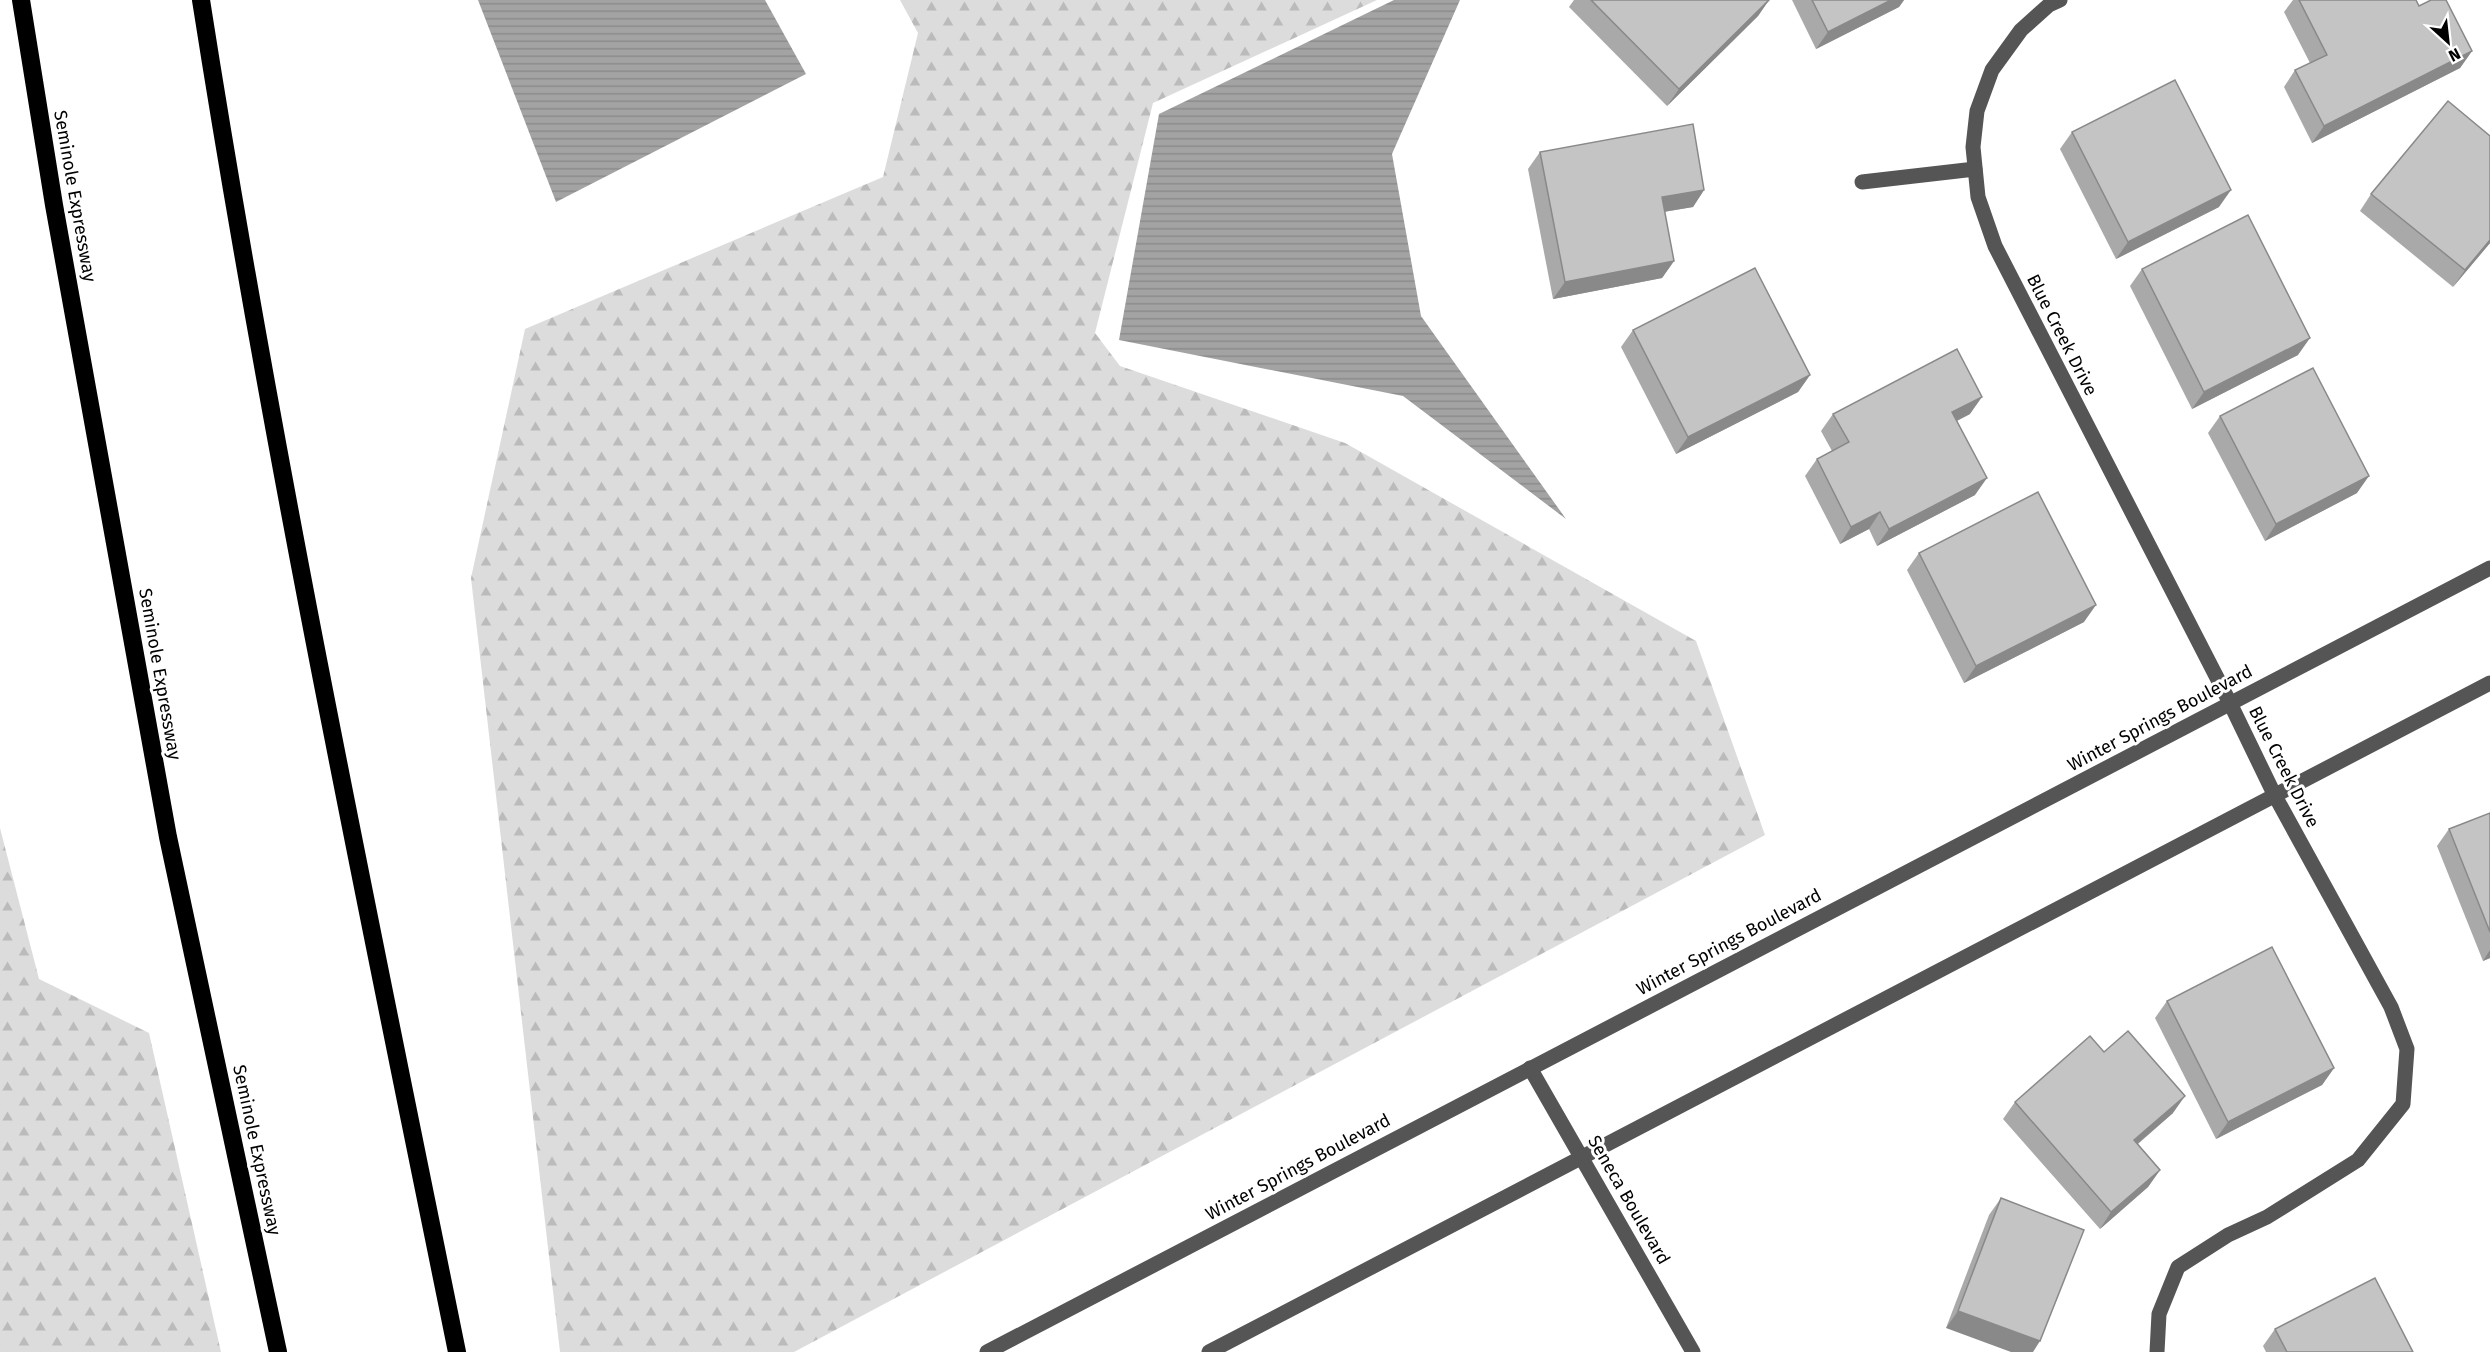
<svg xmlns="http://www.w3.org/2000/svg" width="2490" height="1352" viewBox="0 0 2490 1352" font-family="'Fira Sans',sans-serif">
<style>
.forest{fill:url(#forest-firs)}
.water{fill:url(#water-rules)}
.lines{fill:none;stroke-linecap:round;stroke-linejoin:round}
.minor{stroke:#555;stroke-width:15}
.highway{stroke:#000;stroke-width:18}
.wall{fill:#a9a9a9}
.shaded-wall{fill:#898989}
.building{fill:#c4c4c4;stroke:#898989;stroke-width:1.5}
.labels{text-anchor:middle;stroke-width:6;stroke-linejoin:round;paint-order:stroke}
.street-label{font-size:18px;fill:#000;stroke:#fff}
</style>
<defs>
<pattern id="forest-firs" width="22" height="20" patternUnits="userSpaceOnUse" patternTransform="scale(1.5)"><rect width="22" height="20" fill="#dcdcdc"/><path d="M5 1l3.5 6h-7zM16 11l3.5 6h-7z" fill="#bbb"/></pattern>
<pattern id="water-rules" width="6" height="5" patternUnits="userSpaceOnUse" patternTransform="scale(1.5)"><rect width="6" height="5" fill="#a3a3a3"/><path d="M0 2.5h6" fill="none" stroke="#8b8b8b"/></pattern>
</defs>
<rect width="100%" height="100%" fill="#fff"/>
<!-- forest -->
<g class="forest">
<polygon points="900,0 1377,0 1153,103 1095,333 1120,366 1345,443 1696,641 1765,835 794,1352 560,1352 471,578 525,329 883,177 918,33"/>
<polygon points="0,828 39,979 149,1033 221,1352 0,1352"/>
</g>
<!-- water -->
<g class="water">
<polygon points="478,0 765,0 806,74 556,202"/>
<polygon points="1394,0 1460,0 1392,154 1421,316 1566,519 1403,396 1119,340 1159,114"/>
</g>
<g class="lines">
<!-- minor -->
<g class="minor">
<polyline points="2060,0 2049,5 2021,30 1992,70 1977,111 1973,147 1978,197 1995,246 2230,703 2274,794 2391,1007 2407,1049 2403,1104 2358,1160 2267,1217 2228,1235 2178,1267 2159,1314 2157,1352"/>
<polyline points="1862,182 1975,169"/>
<polyline points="1530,1068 1693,1352"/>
<polyline points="987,1352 2490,568"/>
<polyline points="1209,1352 2490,683"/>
</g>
<!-- highway -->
<g class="highway">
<polyline points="21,0 54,205 168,837 278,1352"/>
<path d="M201,0C272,453 366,903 457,1352"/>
</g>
</g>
<!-- wall -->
<g class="wall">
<polygon points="1574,0 1769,0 1758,16 1667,106 1569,7"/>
<polygon points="1792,0 1904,0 1899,7 1816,49"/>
<polygon points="2293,0 2416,0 2419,6 2472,51 2460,68 2312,143 2284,87 2295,70 2310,63 2284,12"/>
<polygon points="2072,132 2219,207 2116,259 2060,149"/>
<polygon points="2490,136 2490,243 2453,287 2360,211 2371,194"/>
<polygon points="1540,152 1704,190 1693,207 1664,212 1674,261 1662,278 1553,299 1528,169"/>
<polygon points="2142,269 2298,355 2192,409 2130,286"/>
<polygon points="1633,330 1810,375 1798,392 1676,454 1621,347"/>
<polygon points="1833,414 1970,414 1957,421 1975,495 1877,546 1869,529 1840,544 1805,476 1817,459 1832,451 1821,431"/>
<polygon points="2220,416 2357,493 2265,541 2208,433"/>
<polygon points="1919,553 2084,622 1964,683 1907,570"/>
<polygon points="2490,813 2490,958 2483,961 2437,846 2449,829"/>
<polygon points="2167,1001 2334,1068 2322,1085 2216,1139 2155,1018"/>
<polygon points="2104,1052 2173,1113 2138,1144 2160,1170 2148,1187 2100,1229 2003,1119 2015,1102"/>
<polygon points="2001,1198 2084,1230 1946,1328 1989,1215"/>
<polygon points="2275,1329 2413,1352 2266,1352 2263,1346"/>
</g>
<!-- shaded-wall -->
<g class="shaded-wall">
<polygon points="1769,0 1758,16 1667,106 1679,89"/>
<polygon points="1891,0 1904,0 1899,7 1816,49 1828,32"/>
<polygon points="2472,51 2460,68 2312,143 2324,126"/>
<polygon points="1704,190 1693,207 1650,214 1662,197"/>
<polygon points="2231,190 2219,207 2116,259 2128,242"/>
<polygon points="2490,240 2490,243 2453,287 2465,270"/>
<polygon points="1674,261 1662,278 1553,299 1565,282"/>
<polygon points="2310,338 2298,355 2192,409 2204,392"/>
<polygon points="1810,375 1798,392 1676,454 1688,437"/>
<polygon points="1982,397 1970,414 1940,429 1952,412"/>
<polygon points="2369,476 2357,493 2265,541 2276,524"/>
<polygon points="1987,478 1975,495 1877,546 1889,529"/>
<polygon points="1880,512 1869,529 1840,544 1851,527"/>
<polygon points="2096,605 2084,622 1964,683 1976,666"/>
<polygon points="2490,950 2490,958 2483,961"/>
<polygon points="2334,1068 2322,1085 2216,1139 2228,1122"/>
<polygon points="2185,1096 2173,1113 2122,1157 2134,1140"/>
<polygon points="2160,1170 2148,1187 2100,1229 2111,1212"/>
<polygon points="1958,1311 2040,1341 2033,1352 2011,1352 1946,1328"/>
</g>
<!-- building -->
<g class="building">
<polygon points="1591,0 1769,0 1679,89"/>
<polygon points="1812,0 1891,0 1828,32"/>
<polygon points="2299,0 2416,0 2419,6 2431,0 2446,0 2472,51 2324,126 2295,70 2327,55"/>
<polygon points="2175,80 2231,190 2128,242 2072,132"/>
<polygon points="2448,101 2490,136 2490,240 2465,270 2371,194"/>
<polygon points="1693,124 1704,190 1662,197 1674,261 1565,282 1540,152"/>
<polygon points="2248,215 2310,338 2204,392 2142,269"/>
<polygon points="1755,268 1810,375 1688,437 1633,330"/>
<polygon points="1957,349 1982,397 1952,412 1987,478 1889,529 1880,512 1851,527 1817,459 1849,442 1833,414"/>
<polygon points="2313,368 2369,476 2276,524 2220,416"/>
<polygon points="2038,492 2096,605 1976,666 1919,553"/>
<polygon points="2490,813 2490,932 2449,829"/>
<polygon points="2272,947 2334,1068 2228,1122 2167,1001"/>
<polygon points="2128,1031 2185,1096 2134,1140 2160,1170 2111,1212 2015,1102 2090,1036 2104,1052"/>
<polygon points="2001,1198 2084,1230 2040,1341 1958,1311"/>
<polygon points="2375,1278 2413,1352 2287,1352 2275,1329"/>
</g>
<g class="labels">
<!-- street labels -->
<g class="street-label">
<text transform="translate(75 196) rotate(80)" y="6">Seminole Expressway</text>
<text transform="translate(2062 335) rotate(63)" y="6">Blue Creek Drive</text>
<text transform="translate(160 674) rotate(80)" y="6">Seminole Expressway</text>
<text transform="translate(2160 718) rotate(-28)" y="6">Winter Springs Boulevard</text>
<text transform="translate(2284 767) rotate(63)" y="6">Blue Creek Drive</text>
<text transform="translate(1729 942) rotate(-28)" y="6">Winter Springs Boulevard</text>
<text transform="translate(257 1150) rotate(78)" y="6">Seminole Expressway</text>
<text transform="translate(1298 1167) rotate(-28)" y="6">Winter Springs Boulevard</text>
<text transform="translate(1629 1200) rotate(60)" y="6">Seneca Boulevard</text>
</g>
</g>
<!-- north arrow -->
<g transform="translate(2448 42) rotate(153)" stroke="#ffffff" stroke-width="4.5" paint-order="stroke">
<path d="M0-4.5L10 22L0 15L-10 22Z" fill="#000000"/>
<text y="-9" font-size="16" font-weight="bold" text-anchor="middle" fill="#000000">N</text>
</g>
</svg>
